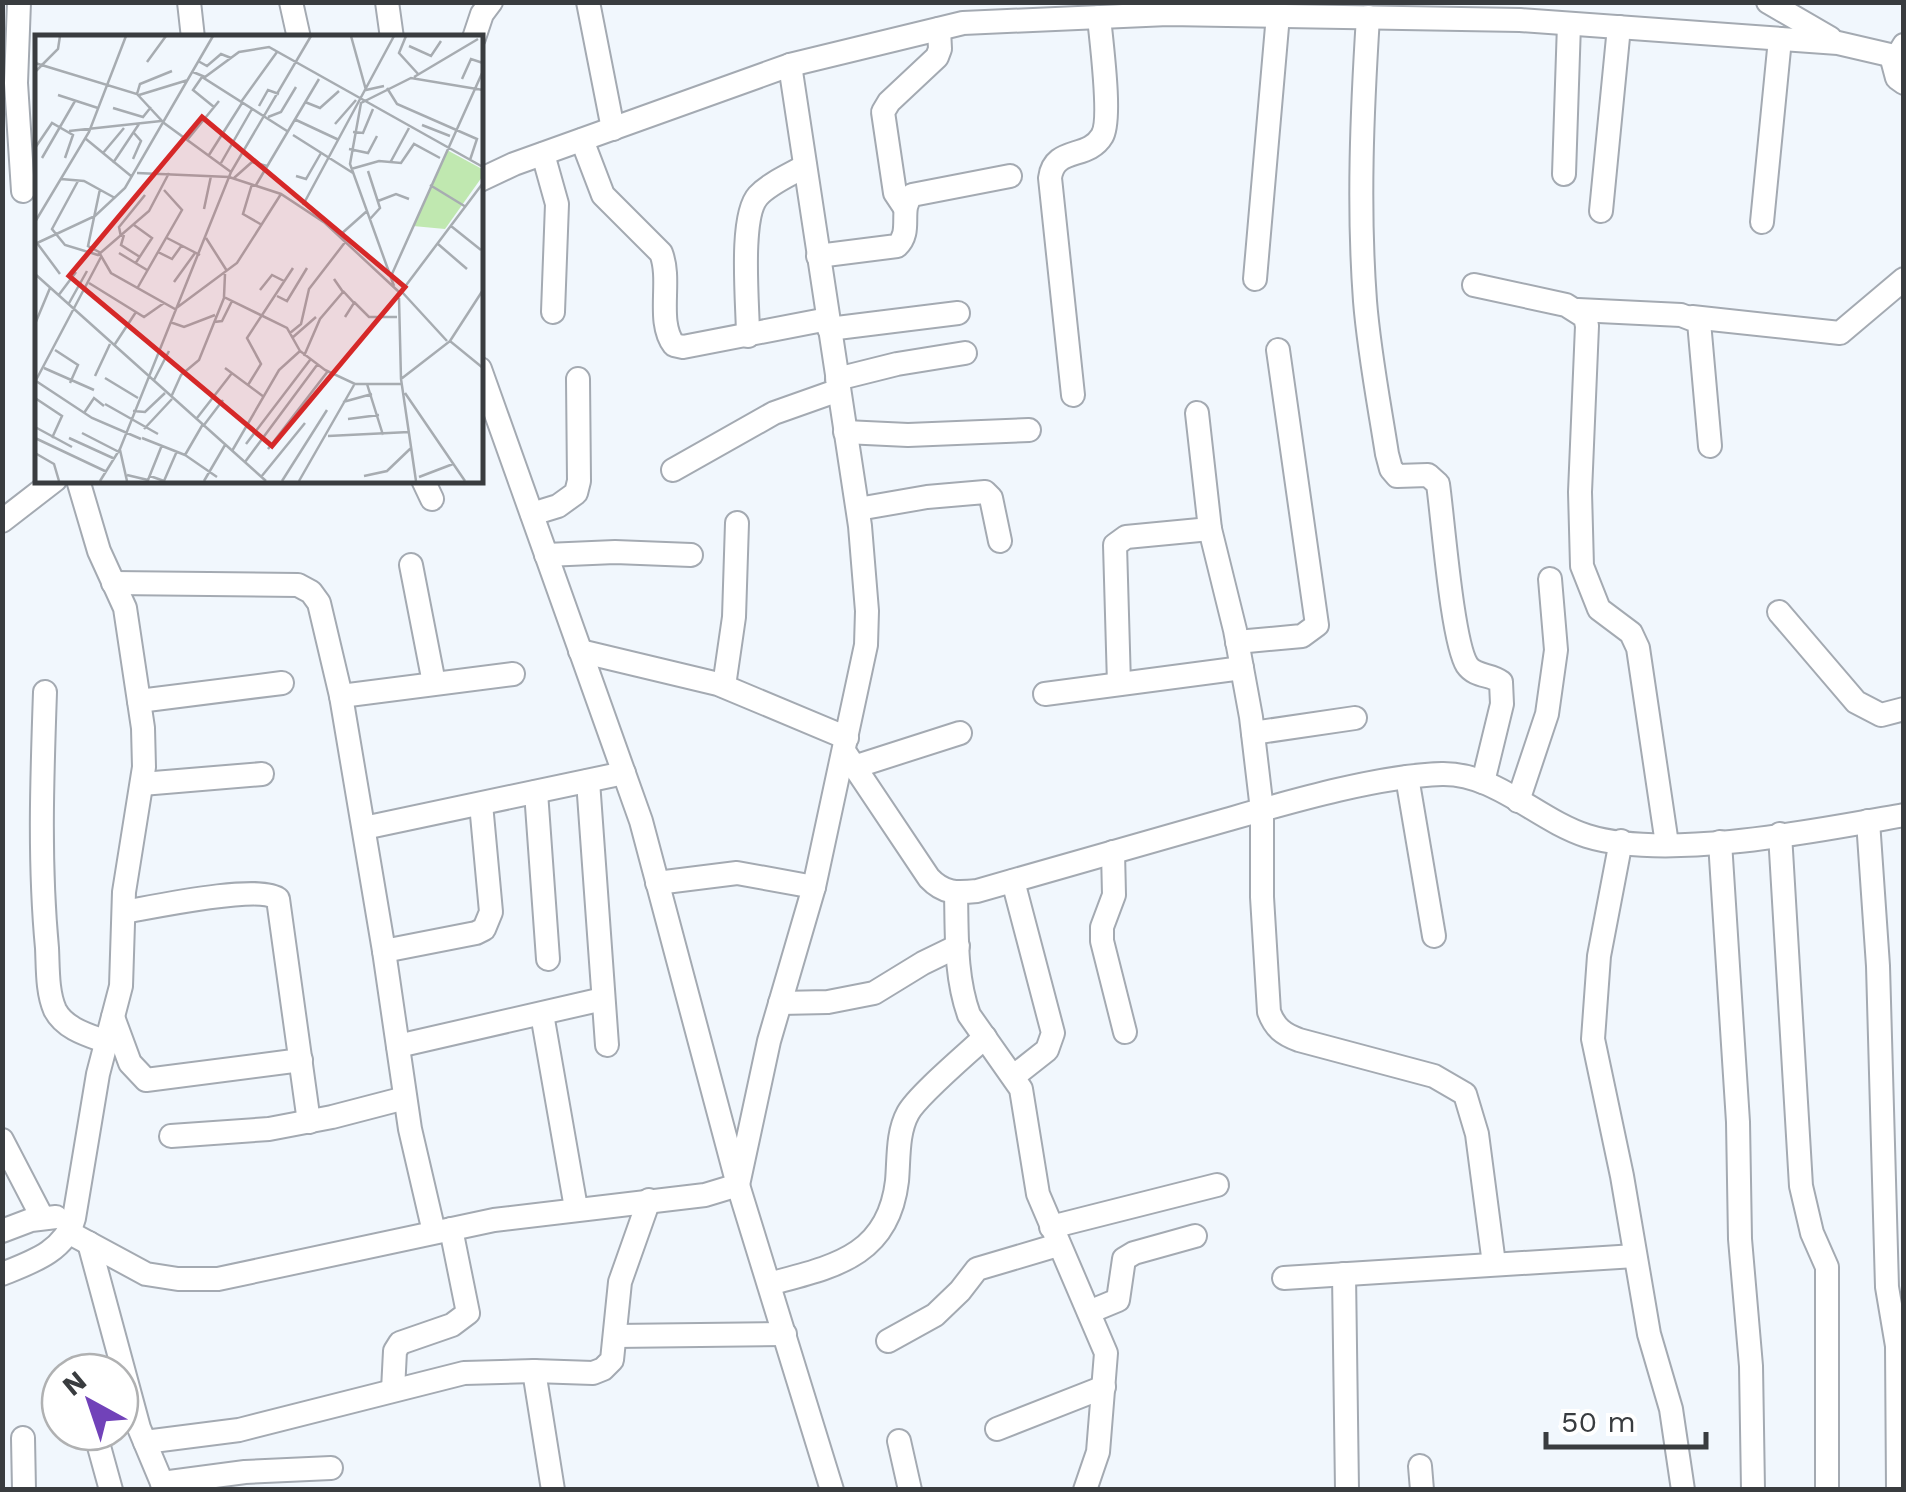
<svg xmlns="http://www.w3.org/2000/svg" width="1906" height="1492" viewBox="0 0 1906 1492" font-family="'Work Sans',sans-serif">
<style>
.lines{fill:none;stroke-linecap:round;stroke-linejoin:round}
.minor-casing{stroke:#a4aab2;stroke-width:26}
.minor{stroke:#fff;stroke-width:22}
.inset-road{fill:none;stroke:#a7acb1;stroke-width:2.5}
.view{fill:#d62828;fill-opacity:0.15;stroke:#d62828;stroke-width:5}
.inset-edge{fill:none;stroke:#393c3f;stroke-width:5}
</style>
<rect width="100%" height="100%" fill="#f1f7fd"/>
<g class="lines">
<defs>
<g id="minor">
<polyline points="19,2 16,83 23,191"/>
<polyline points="189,2 193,38"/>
<polyline points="291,2 299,38"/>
<polyline points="387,2 392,38"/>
<polyline points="588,2 613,129"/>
<polyline points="1768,2 1830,38"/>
<path d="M1368,17C1362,112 1358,207 1365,301C1369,352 1379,403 1387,454L1391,469L1397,476L1428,475L1438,484C1443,519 1452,641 1467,665C1475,677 1491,674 1501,682L1502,704L1483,782"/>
<polyline points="474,38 482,14 491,2"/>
<polyline points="1904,45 1893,63 1897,78 1904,83"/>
<path d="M582,140L603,195L661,253C672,281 656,321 674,345L683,347L828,319"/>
<polyline points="543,154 557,204 553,312"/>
<polyline points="1564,174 1569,24"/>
<polyline points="480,180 514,164 790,65 963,23 1168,14 1520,20 1838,43 1894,56"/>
<polyline points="905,208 895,193 883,112 889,102 937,57 940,49 939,29"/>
<polyline points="1601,211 1619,27"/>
<polyline points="1762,222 1780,39"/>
<path d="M818,256L897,246C913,231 898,210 912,195L1010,176"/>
<polyline points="1255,279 1278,15"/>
<polyline points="1474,285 1566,305 1585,317 1587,326 1580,492 1582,566 1599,609 1631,633 1638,648 1667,844"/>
<polyline points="1578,310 1681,315 1699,322 1710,446"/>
<polyline points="1692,317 1840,333 1904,279"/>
<polyline points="829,329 958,313"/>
<path d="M748,336C748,306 739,217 758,196C770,183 790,175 805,166"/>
<polyline points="480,369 641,821 738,1185 832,1490"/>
<polyline points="837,379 897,364 965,353"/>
<path d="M1073,395L1050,178C1054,146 1088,160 1102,136C1112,120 1101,40 1099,17"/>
<path d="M1197,413L1210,529L1235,630L1251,717L1262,810V897L1269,1012C1275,1028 1283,1034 1299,1040L1434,1076L1465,1094L1477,1134L1494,1264"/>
<polyline points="845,432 908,435 1029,430"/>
<polyline points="673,470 774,413 839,390"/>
<polyline points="423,480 432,499"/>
<polyline points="858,509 927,497 985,492 991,498 1000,541"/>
<polyline points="532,514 558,506 576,493 579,481 578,379"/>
<polyline points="2,521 55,480"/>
<polyline points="546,555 615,552 691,555"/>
<polyline points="411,565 434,683"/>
<polyline points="113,583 298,585 311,592 319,603 341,696 384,951 410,1129 434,1232"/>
<polyline points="1779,612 1856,702 1881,715 1904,709"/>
<polyline points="1237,642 1302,636 1317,625 1278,350"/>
<polyline points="580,651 718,684 847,738"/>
<polyline points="1119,684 1115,545 1126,537 1210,529"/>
<polyline points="724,686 734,617 737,523"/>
<path d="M45,692C42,778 39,863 47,948C48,968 47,992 55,1010C65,1029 88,1035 107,1042"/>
<polyline points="1045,694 1242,668"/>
<polyline points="341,696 513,674"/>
<polyline points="139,701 282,683"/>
<polyline points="1253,733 1355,718"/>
<path d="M844,751L929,878C944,894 957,893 977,891C1060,867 1143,844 1226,820C1289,802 1377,776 1442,774C1496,773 1537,820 1587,836C1667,861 1820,830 1904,815"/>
<polyline points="854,767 960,733"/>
<polyline points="1407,777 1434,936"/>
<polyline points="588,781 607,1045"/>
<polyline points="142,784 262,774"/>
<polyline points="536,792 548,959"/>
<polyline points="1518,801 1547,714 1556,650 1550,579"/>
<polyline points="1868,821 1878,966 1887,1287 1897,1346 1898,1490"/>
<polyline points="364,828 624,773"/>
<polyline points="1780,834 1801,1186 1812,1233 1827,1267 1827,1490"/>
<polyline points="1621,841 1599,956 1593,1039 1622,1176 1649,1334 1671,1409 1683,1490"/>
<polyline points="1720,842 1738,1122 1740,1239 1751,1366 1753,1490"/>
<polyline points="1113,852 1114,895 1102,927 1102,941 1125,1032"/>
<polyline points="1013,881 1053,1033 1047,1050 1014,1076"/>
<polyline points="657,883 737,873 814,887"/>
<path d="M956,893C957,934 955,976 969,1015L1021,1089L1038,1194L1106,1353L1098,1452L1085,1490"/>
<path d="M124,912C153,907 259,884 278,899L309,1122"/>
<polyline points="384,951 476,933 484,929 491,912 481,804"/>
<polyline points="780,1003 828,1002 874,993 923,963 958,946"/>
<polyline points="542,1014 576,1208"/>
<polyline points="113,1017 130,1063 146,1080 301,1060"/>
<polyline points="398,1046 603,999"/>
<polyline points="171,1136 269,1129 332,1117 405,1098"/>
<polyline points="2,1140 42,1217"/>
<polyline points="1051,1227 1217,1185"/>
<polyline points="2,1231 31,1220 56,1217"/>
<polyline points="70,1233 146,1274 178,1279 218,1279 494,1220 705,1195 738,1185 769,1041 814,887 866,645 867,611 860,526 790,65"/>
<polyline points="89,1243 139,1428 165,1490"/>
<path d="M2,1274C32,1262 65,1251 74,1218L98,1074L121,986L124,892L144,767L143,728L125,608L99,551L78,480"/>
<polyline points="1344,1274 1347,1490"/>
<polyline points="1284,1278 1635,1256"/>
<path d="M769,1284C831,1267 888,1258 897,1181C899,1159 897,1133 908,1113C918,1095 967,1054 985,1037"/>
<polyline points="1089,1312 1118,1300 1124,1259 1134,1253 1195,1236"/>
<polyline points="615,1336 785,1334"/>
<polyline points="888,1341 935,1315 960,1291 977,1269 1058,1245"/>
<polyline points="534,1371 553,1490"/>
<polyline points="393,1390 395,1351 400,1343 452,1325 468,1313 451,1229"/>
<polyline points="997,1429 1104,1387"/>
<polyline points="95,1432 111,1490"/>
<polyline points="23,1438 24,1490"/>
<polyline points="899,1441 910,1490"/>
<polyline points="145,1442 239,1430 464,1373 534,1371 593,1373 603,1369 612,1360 620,1282 649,1200"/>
<polyline points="1420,1466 1422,1490"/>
<polyline points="162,1483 245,1472 331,1468"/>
</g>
</defs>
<!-- minor casing -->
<use href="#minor" class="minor-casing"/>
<!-- minor -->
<use href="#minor" class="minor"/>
</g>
<!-- overview -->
<g transform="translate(35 35)">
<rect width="448" height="448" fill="#f1f7fd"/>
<path d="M412,115L447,134V142L410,194L378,191Z" fill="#c0e8b0"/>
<path class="inset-road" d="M316,1L331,55L349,51M371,1L364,18L384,40M374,11L396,21L406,6M163,26L172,31L186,19L196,23M112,27L131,1M0,28L102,59L129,88L196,137M0,37L23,14L25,1M158,37L170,42L204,17L234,12L448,132M379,42L443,4M427,44L436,24L448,28M352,53L362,69L442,104L435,125M102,59L105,49L137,36M23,60L63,73M104,60L153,45M206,67L242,17M270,67L285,73L304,56M224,71L233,55L244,59M179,72L158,55L167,42L252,96M78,73L108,82L116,72M233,82L246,77L261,52M259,84L304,105M300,89L321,65M387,90L415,101M34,96L126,86M318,97L328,98L338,74M258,100L318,138M51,104L96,141M153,104L184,66M0,113L17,88L38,100L30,123M314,114L333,118L342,101M68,118L89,93M174,120L207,68M7,123L40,66M98,124L106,106L99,98M78,128L104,89M186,128L217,74M355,128L374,93M316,134L344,126L366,128L379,109L405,123M333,136L345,173L335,184M102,138L194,142L246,159L290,188L364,257M261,141L271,144L286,118M199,143L217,127L232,131M26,144L49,146L80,163M43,146L17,194L30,210L63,220L114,176L134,138M217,149L208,179L227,190M221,150L284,44M395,150L431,172M65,154L53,211L66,218M343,166L361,159L374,164M268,170L359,1M169,174L176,141M0,187L54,97L91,1M99,190L117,203L100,229M416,191L446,215M89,200L86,210L105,222M305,200L332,176M86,202L84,192L110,160M132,203L165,220M171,203L192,236M2,208L25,239M0,209L60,181L90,153L178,1M403,209L432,234M123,217L137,224L147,210M84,218L112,235M65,219L76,238L140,274L202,228L246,159M0,239L231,446M190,239L189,262L252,293L265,316L290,335L320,349H366M357,239L448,36M139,247L160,218M54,248L109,282L129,268M359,251L315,129L326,68L376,43L448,55M103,252L147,175L129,155M225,255L237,240L249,246M308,256L319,268L310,282M366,257L448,148M367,257L412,306M23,261L41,237M242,261L252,266L272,233M364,263L366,344L381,446M319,267L334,282H362M33,270L52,236M135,287L149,292L180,280M179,287L187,286L197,266M0,289L15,253M255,298L266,289L274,254L311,206M257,303L281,282M415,306L448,255M80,309L101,277M20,315L43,330L35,348M269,321L285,284L308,257L299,244M9,333L59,355M190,333L229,362M60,341L75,309M70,343L103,363M366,344L415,306L448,333M119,345L134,316M1,346L57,383L106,404M0,347L66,222M332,349L348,400M213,350L226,329L212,303L258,233M370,358L430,446M137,360L146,340L164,325L189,263M0,363L27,381L17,403M308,367L337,359M70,369L123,399M98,376L110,377L130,358M49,378L59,363L69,371M162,383L197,338M313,384L344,380M168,389L150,420L182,442M169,390L188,365M0,392L37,412M109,394L137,364M47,398L84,417M293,401L374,397M0,403L72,437M34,403L80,424M107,403L150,420M211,409L275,325M233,414L293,336M85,415L92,446M197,416L244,335L265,316M0,418L19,429L24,446M210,427L282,330M92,440L113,445L127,410M115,441L129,446L142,416M329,441L352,436L376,413M226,442L270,388M384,442L418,429M65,446L85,414L196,137L276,1M169,446L190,410M247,446L292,375M264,446L319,350"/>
<path class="view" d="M167,82L370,252L237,411L34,241Z"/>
<rect width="448" height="448" class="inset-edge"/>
</g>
<!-- border -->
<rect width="1906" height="1492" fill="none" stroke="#393c3f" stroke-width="10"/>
<!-- north arrow -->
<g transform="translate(90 1402) rotate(320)"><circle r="48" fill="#ffffff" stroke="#b0b1b2" stroke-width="2.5"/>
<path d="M0-8L18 38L0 25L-18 38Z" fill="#7142b9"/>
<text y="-15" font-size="28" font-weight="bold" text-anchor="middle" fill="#393c3f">N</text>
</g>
<!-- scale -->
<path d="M1546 1432v15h160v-15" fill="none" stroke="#393c3f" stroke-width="5"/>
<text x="1561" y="1432" font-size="30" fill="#393c3f" stroke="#ffffff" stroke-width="8" paint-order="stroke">50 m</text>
</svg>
